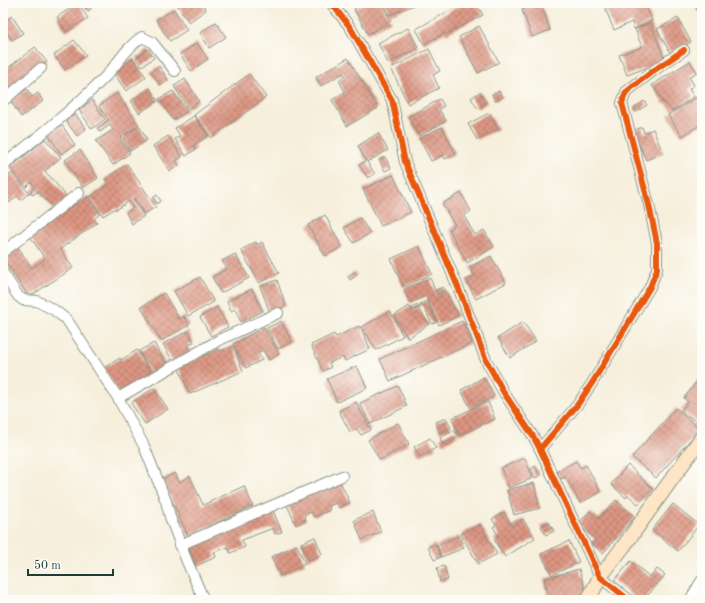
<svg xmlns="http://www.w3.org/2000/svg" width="705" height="603" viewBox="0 0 705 603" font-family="'Old Standard TT',serif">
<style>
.building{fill:url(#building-cross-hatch)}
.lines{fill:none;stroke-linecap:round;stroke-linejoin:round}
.street-casing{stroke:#8a9688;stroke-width:12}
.secondary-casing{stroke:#8a9688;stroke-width:16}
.street{stroke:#fff;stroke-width:10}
.secondary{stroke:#fee5c5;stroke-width:14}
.cycleway-casing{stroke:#fdfcf7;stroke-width:8}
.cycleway{stroke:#e8590c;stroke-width:6}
</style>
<defs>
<pattern id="building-cross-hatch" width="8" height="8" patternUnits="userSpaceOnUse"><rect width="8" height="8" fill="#dd9683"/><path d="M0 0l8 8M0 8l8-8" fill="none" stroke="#b37c6c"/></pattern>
</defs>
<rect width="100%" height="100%" fill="#fdfcf7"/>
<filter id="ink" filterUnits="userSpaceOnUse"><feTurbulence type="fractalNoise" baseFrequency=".025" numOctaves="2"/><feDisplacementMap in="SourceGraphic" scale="8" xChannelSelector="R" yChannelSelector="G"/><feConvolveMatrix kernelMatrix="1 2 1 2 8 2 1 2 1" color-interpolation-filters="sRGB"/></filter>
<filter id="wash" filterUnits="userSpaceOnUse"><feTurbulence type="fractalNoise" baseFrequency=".012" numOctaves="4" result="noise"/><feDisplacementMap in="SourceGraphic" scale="16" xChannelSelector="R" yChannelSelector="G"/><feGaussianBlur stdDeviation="0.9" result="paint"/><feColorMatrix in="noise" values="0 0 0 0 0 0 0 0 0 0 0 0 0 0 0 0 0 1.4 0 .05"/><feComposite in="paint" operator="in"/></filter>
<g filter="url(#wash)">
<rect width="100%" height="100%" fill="#f6efdc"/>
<g id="blocks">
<!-- building -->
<g class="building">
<polygon points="78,3 95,3 89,11 78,3 88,18 66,32 57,17"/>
<polygon points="176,3 202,3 206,10 189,22"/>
<polygon points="365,3 381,3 391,21 368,34 354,9"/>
<polygon points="384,3 419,3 389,15"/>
<polygon points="464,3 476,3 483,15 446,34 445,33 424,44 416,29"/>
<polygon points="541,3 550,30 532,37 522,10"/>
<polygon points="617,3 626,3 627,4 629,3 641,3 642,8 646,6 652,21 634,29 632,22 614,30 605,8"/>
<polygon points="693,3 702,3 702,16"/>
<polygon points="174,9 187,30 170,41 156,20"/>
<polygon points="12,16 23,33 12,40 3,27 3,22"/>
<polygon points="678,18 691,42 670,53 657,29"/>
<polygon points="216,22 226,37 209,48 200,33"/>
<polygon points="651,23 665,61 627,75 619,55 642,47 635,29"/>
<polygon points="479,26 499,62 478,73 459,37"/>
<polygon points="408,28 418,48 388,63 378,43"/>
<polygon points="74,40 86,55 65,70 54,55"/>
<polygon points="197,43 208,59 191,71 180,54"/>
<polygon points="35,47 47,62 3,96 3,72"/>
<polygon points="148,49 154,58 142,66 136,58"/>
<polygon points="429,49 440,71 433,75 439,88 408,104 391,68"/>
<polygon points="133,58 146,77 126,91 113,72"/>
<polygon points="348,58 378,108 347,126 332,100 345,92 339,80 345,76 343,73 321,86 316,77"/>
<polygon points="690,61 697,72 689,77 694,85 689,89 694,97 672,111 666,103 664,104 652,85"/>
<polygon points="159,66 168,80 160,85 151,72"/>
<polygon points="249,74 266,97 211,138 194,115"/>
<polygon points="185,79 199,101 188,109 174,86"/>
<polygon points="150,88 158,101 139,113 131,101"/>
<polygon points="27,89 32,97 38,93 43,101 21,117 10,100"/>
<polygon points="173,91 187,111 173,120 159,99"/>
<polygon points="499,91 503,97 495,101 492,94"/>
<polygon points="480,92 487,103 478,109 471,98"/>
<polygon points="117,93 139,125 124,135 139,126 147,140 130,151 122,136 120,138 130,153 113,165 96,141 113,130 110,125 100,132 97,128 108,120 99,106"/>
<polygon points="699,96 702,101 702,124 682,136 668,115"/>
<polygon points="440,99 444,106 439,109 446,121 419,136 408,117"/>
<polygon points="92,100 105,119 92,129 79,110"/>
<polygon points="644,101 647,105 636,112 634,108"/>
<polygon points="489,113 498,129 477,140 468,124"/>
<polygon points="75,114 86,129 77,136 66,121"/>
<polygon points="194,116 208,136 194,145 196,149 186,156 175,139 180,136 175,128"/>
<polygon points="62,125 75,145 61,154 48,134"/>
<polygon points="442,127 456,154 445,159 443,155 431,161 419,138"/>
<polygon points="642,127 644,133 653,129 663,153 646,160 633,131"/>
<polygon points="378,133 388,150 367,162 375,174 368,178 359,165 366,161 358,146"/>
<polygon points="168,136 182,157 176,161 179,165 170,171 153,146"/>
<polygon points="45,139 61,157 45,171 68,198 54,209 38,191 33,195 30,192 35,187 31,182 26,187 10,168"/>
<polygon points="80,150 98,178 83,188 65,160"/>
<polygon points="385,157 391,168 385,171 379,160"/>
<polygon points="127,164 156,207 144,214 134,198 133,199 144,216 132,224 126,213 133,208 129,201 116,210 116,208 103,216 90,197 108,184 105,179"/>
<polygon points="12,173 29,193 21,200 17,196 9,203 3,196 3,181"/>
<polygon points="393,175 411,212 381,226 363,189"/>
<polygon points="461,193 471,211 464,216 475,235 484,230 494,247 467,263 449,229 455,225 442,204"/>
<polygon points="157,195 161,201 157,204 153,198"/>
<polygon points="88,196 100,214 94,219 97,223 60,249 73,268 29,297 3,259 3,257 18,247 32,268 45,259 29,235"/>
<polygon points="325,215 342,247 325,256 308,225"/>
<polygon points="360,218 370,233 354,243 344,228"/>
<polygon points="256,242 257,245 262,242 279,273 259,283 241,250"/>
<polygon points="419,246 432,274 403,287 391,259"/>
<polygon points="235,254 249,278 221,293 212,277 227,269 222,261"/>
<polygon points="491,256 506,283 476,299 466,280 474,276 470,267"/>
<polygon points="354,272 357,275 350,280 348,277"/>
<polygon points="200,277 214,302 188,316 174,291"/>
<polygon points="430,278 437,295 446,291 458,316 439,325 426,296 410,303 404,289"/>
<polygon points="277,280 286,306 270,313 260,286"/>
<polygon points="443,287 445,290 438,294 436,290"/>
<polygon points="252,289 263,311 241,322 235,309 231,311 227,301"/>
<polygon points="164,293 179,319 184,316 189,325 161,341 141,307"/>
<polygon points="427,301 437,322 432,324 423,305 412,310 411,308"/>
<polygon points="409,306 413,313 412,311 418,308 429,324 408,338 394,316"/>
<polygon points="217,307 228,327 211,336 200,317"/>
<polygon points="390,311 403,336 376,350 364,329 362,330 370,349 345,361 343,357 329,363 331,367 323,371 311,345 334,334 336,337 359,326 360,328"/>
<polygon points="281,321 292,342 278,349 267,328"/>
<polygon points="462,321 472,343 390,381 380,359"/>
<polygon points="523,322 536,341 510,358 498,338"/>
<polygon points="264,327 279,354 269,360 263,350 258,353 262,360 246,368 233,344"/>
<polygon points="188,331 194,342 187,346 191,352 173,362 163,344"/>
<polygon points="154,343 167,366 152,374 139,351"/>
<polygon points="233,346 243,371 190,394 178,367 219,349 220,351"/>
<polygon points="137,350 151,374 119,394 104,368 120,358 121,360"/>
<polygon points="357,366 367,388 337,402 327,379"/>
<polygon points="484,377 494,396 471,409 461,390"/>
<polygon points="698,380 702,383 702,406 701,407 702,407 702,426 681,410 688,402 684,398"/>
<polygon points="398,386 407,406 370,424 360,403"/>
<polygon points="154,388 168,409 145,424 131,403"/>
<polygon points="356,402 371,430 361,435 357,429 350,432 339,411"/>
<polygon points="488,402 495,419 459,435 452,418"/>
<polygon points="676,408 700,429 656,478 632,457"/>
<polygon points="446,418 451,428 440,433 436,422"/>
<polygon points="398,423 409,444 380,460 368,440"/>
<polygon points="454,430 458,436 443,444 440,438"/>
<polygon points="430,438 436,448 420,457 414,447"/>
<polygon points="525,458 533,478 509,488 501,468"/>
<polygon points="576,461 581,468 586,465 601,492 580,503 565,477 560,479 556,472"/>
<polygon points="628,465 653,489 638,504 628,495 626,498 611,484"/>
<polygon points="535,466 540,475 535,478 531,469"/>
<polygon points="175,473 179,482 190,476 203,505 244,486 253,506 188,536 162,479"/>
<polygon points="339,479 350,503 339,508 337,503 329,506 330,510 314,517 311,512 304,515 306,520 296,525 286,503"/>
<polygon points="534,483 540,508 514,515 507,490"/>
<polygon points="616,500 635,517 603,553 591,543 595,539 578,524 590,511 599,519"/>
<polygon points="673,504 699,525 678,551 652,530"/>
<polygon points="272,508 282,532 275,534 273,528 242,540 245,547 230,553 228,547 214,552 216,557 196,566 187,543"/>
<polygon points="373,512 381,532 362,540 354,520"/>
<polygon points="504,512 512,526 523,519 535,538 505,557 494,539 499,536 493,527 496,525 492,519"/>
<polygon points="549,522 554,531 546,535 541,526"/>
<polygon points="480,524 497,554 478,564 461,534"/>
<polygon points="459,536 464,548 441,557 437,545"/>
<polygon points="315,537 322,554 308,560 301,543"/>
<polygon points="569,541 579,562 552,575 541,554"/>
<polygon points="435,544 441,557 434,560 428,547"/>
<polygon points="297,545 305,564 280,576 271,557"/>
<polygon points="631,561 650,577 657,569 665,575 644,600 637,600 614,581"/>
<polygon points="444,566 448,580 440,582 437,568"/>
<polygon points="579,569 587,595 570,600 549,600 544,579"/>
</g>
</g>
</g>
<g filter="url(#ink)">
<use href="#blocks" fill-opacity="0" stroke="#8a9688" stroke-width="1"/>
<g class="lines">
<defs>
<g id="street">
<polyline points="331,3 350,27 392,100 405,162 460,292 486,360 504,393 533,436 540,449 600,577 629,600"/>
<polyline points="3,101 41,68"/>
<path d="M3,165C37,138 72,110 103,79C117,66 125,48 142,37L152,42L175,71"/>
<polyline points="3,252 79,193"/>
<polyline points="3,273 18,296 23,300 37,301 54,310 67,320 118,398 144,446 166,501 170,517 186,559 202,596 205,600"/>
<polyline points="118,398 219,340 278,313"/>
<polyline points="540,449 578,404 594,380 650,287 657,269 657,243 649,205 622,103 626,92 653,71 684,50"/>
<polyline points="180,545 342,476"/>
<polyline points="690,600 702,580"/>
</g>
<polyline id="secondary" points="588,600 600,577 623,547 702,437"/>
</defs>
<!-- street casing -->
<use href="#street" class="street-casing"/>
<!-- secondary casing -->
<use href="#secondary" class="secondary-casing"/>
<!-- street -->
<use href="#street" class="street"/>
<!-- secondary -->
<use href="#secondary" class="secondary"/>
<defs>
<g id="cycleway">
<polyline points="331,3 350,27 392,100 405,162 460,292 486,360 504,393 533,436 540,449 600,577 629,600"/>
<polyline points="540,449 578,404 594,380 650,287 657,269 657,243 649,205 622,103 626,92 653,71 684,50"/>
</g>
</defs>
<!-- cycleway casing -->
<use href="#cycleway" class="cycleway-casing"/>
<!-- cycleway -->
<use href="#cycleway" class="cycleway"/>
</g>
</g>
<!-- margin -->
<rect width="705" height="603" fill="none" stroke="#fdfcf7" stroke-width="16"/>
<!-- scale -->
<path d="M28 569v6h85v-6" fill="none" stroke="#1f3d34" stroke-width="2"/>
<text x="34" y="569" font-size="12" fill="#1f3d34" stroke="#fdfcf7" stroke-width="3" paint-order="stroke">50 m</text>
</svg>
